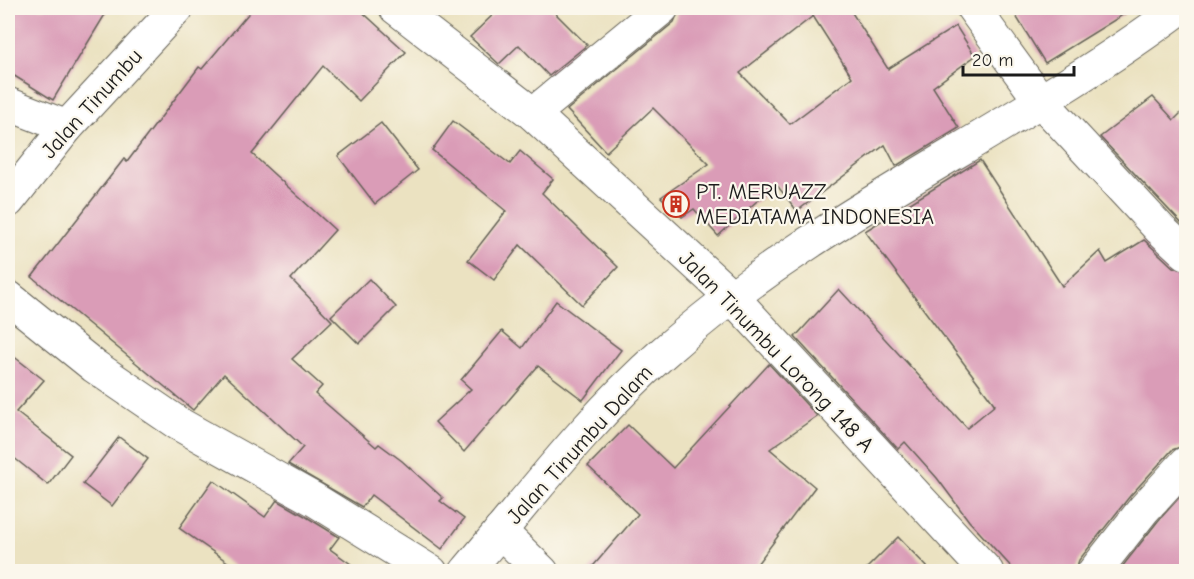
<svg xmlns="http://www.w3.org/2000/svg" width="1194" height="579" viewBox="0 0 1194 579" font-family="'Comic Neue',sans-serif">
<style>
.building{fill:#da9cb7;fill-rule:evenodd}
.lines{fill:none;stroke-linecap:round;stroke-linejoin:round}
.street-casing{stroke:#646156;stroke-width:35}
.street{stroke:#fff;stroke-width:33}
.labels{text-anchor:middle;stroke-width:4.5;stroke-linejoin:round;paint-order:stroke}
.street-label{font-size:22px;fill:#1c1c1c;stroke:#fbf7ec}
.poi-label{font-size:22px;fill:#1c1c1c;stroke:#fbf7ec;text-anchor:start}
</style>
<rect width="100%" height="100%" fill="#fbf7ec"/>
<filter id="ink" filterUnits="userSpaceOnUse"><feTurbulence type="fractalNoise" baseFrequency=".0167" numOctaves="2"/><feDisplacementMap in="SourceGraphic" scale="12" xChannelSelector="R" yChannelSelector="G"/><feConvolveMatrix kernelMatrix="1 2 1 2 8 2 1 2 1" color-interpolation-filters="sRGB"/></filter>
<filter id="wash" filterUnits="userSpaceOnUse"><feTurbulence type="fractalNoise" baseFrequency=".008" numOctaves="4" result="noise"/><feDisplacementMap in="SourceGraphic" scale="24" xChannelSelector="R" yChannelSelector="G"/><feGaussianBlur stdDeviation="1.35" result="paint"/><feColorMatrix in="noise" values="0 0 0 0 0 0 0 0 0 0 0 0 0 0 0 0 0 1.4 0 .05"/><feComposite in="paint" operator="in"/></filter>
<g filter="url(#wash)">
<rect width="100%" height="100%" fill="#ebe2c1"/>
<g id="blocks">
<!-- building -->
<g class="building">
<polygon points="8,8 109,8 53,100 8,72"/>
<polygon points="253,8 358,8 406,52 359,101 323,66 252,154 335,230 291,279 332,321 292,359 322,386 315,394 376,447 379,444 402,461 443,498 440,501 464,519 442,549 371,495 362,507 288,464 303,447 224,374 193,410 32,277 124,159 127,162 199,67 202,69"/>
<polygon points="500,8 550,8 587,45 549,76 519,45 499,64 470,37"/>
<path d="M680,8H849L888,69L956,26L975,56L933,87L959,128L896,166L885,145L797,211L776,184L718,236L694,209L682,217L661,197L709,164L653,108L606,152L567,110L674,22ZM813,16L852,77L790,124L740,73Z"/>
<polygon points="1011,8 1134,8 1045,63"/>
<polygon points="1153,97 1174,120 1186,108 1186,228 1100,137"/>
<polygon points="453,121 510,164 520,151 553,179 542,193 618,267 582,305 520,245 494,280 468,260 506,211 432,150"/>
<polygon points="381,123 418,170 375,204 338,156"/>
<polygon points="980,160 1062,286 1100,251 1107,263 1144,240 1173,267 1186,271 1186,445 1172,450 1130,496 1079,560 1075,572 1016,572 969,521 937,478 905,442 898,449 795,337 839,289 967,428 995,405 865,231"/>
<polygon points="369,279 396,307 359,344 331,316"/>
<polygon points="556,301 621,350 583,400 538,366 464,452 435,422 471,389 461,380 502,331 522,348"/>
<polygon points="8,352 44,380 16,412 71,455 48,485 8,453"/>
<polygon points="769,364 817,416 770,449 815,487 751,572 588,572 638,514 588,466 628,425 673,468"/>
<polygon points="119,437 148,459 112,506 83,484"/>
<polygon points="213,480 265,517 277,500 305,516 339,537 330,549 362,572 242,572 179,528"/>
<polygon points="1186,490 1186,572 1118,572 1158,521"/>
<polygon points="898,537 932,572 863,572"/>
</g>
</g>
</g>
<g filter="url(#ink)">
<use href="#blocks" fill-opacity="0" stroke="#646156" stroke-width="1.5"/>
<g class="lines">
<defs>
<g id="street">
<polyline points="396,8 533,114 733,298 987,572"/>
<polyline points="973,8 1040,100 1160,229 1186,253"/>
<polyline points="8,104 67,127"/>
<polyline points="533,114 662,8"/>
<polyline points="8,201 67,127 177,8"/>
<polyline points="8,297 94,366 179,424 315,500 431,572"/>
<polyline points="500,531 542,572"/>
<path d="M466,572C530,497 589,418 663,353C819,214 1014,132 1180,8"/>
<polyline points="1094,572 1144,509 1186,463"/>
</g>
</defs>
<!-- street casing -->
<use href="#street" class="street-casing"/>
<!-- street -->
<use href="#street" class="street"/>
</g>
</g>
<!-- icons -->
<defs>
<symbol id="building-ring" viewBox="-11 -11 22 22"><circle r="9.5" fill="#fbf7ec" stroke="#c8321e" stroke-width="1.5"/><path d="M-4-6H4V6H1V3H-1V6H-4ZM-2.5-4.3h1.7v1.8h-1.7ZM.8-4.3h1.7v1.8H.8ZM-2.5-1h1.7V.8h-1.7ZM.8-1h1.7V.8H.8Z" fill="#c8321e"/></symbol>
</defs>
<g fill-rule="evenodd">
<use href="#building-ring" x="661" y="189" width="30" height="30"/>
</g>
<g class="labels">
<!-- street labels -->
<g class="street-label">
<text transform="translate(91 103) rotate(-48)" y="8">Jalan Tinumbu</text>
<text transform="translate(777 351) rotate(46)" y="8">Jalan Tinumbu Lorong 148 A</text>
<text transform="translate(579 444) rotate(-48)" y="8">Jalan Tinumbu Dalam</text>
</g>
<!-- poi labels -->
<g class="poi-label">
<text x="696" y="199">PT. MERUAZZ<tspan x="696" dy="25">MEDIATAMA INDONESIA</tspan></text>
</g>
</g>
<!-- margin -->
<rect width="1194" height="579" fill="none" stroke="#fbf7ec" stroke-width="30"/>
<!-- scale -->
<path d="M963 66v9h111v-9" fill="none" stroke="#1c1c1c" stroke-width="3"/>
<text x="972" y="66" font-size="18" fill="#1c1c1c" stroke="#fbf7ec" stroke-width="4.5" paint-order="stroke">20 m</text>
</svg>
